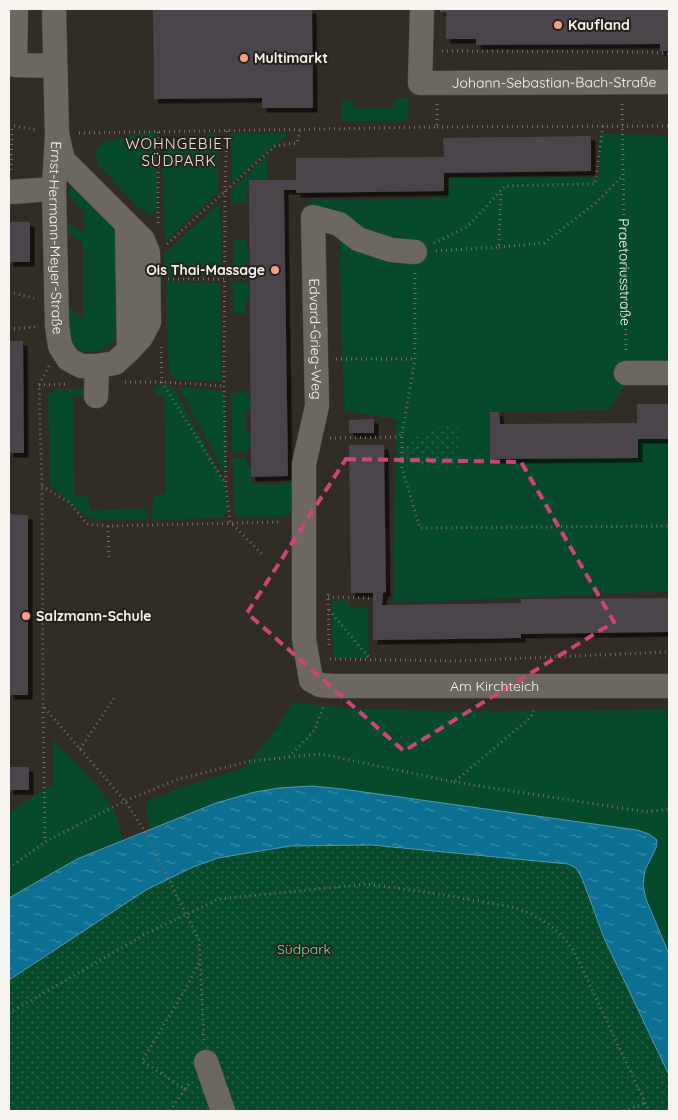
<svg xmlns="http://www.w3.org/2000/svg" width="678" height="1120" viewBox="0 0 678 1120" font-family="Quicksand,sans-serif">
<style>
.grass{fill:#074a2b}
.park{fill:url(#park-dots)}
.water{fill:url(#water-ripples);stroke:#5298af}
.building{fill:#4b444c;filter:url(#shadow)}
.lines{fill:none;stroke-linecap:round;stroke-linejoin:round}
.minor-casing{stroke:#4e4a43;stroke-width:25}
.path{stroke:#716c65;stroke-width:3;stroke-dasharray:1 4;stroke-linecap:butt}
.minor{stroke:#6d685f;stroke-width:24}
.marked{fill:none;stroke:#cd4479;stroke-width:4;stroke-dasharray:10 6;stroke-linejoin:round}
.poi-dot{fill:#f49e89;stroke:#27221a;stroke-width:2}
.labels{text-anchor:middle;stroke-width:4;stroke-linejoin:round;paint-order:stroke}
.poi-label{font-size:14px;font-weight:bold;fill:#f7f4ef;stroke:#27221a;text-anchor:start}
.street-label{font-size:14px;fill:#f7f4ef;stroke:#27221a}
.park-label{font-size:14px;fill:#66e59e;stroke:#27221a}
.neighbourhood-label{font-size:15px;letter-spacing:1px;fill:#eae4d9;stroke:#27221a}
</style>
<defs>
<pattern id="park-dots" width="8" height="8" patternUnits="userSpaceOnUse" patternTransform="scale(1.25)"><rect width="8" height="8" fill="#074a2b"/><path d="M2 2h.1M6 6h.1" fill="none" stroke="#2c654a" stroke-width="1.8" stroke-linecap="round"/></pattern>
<pattern id="water-ripples" width="26" height="14" patternUnits="userSpaceOnUse" patternTransform="scale(1.25)"><rect width="26" height="14" fill="#0c7093"/><path d="M2 4q2-2 4 0t4 0M15 11q2-2 4 0t4 0" fill="none" stroke="#3c8ca8"/></pattern>
<filter id="shadow"><feDropShadow dx="4.5" dy="4.5" stdDeviation="0" flood-color="#0009"/></filter>
</defs>
<rect width="100%" height="100%" fill="#312c24"/>
<!-- grass -->
<g class="grass">
<polygon points="409,98 408,121 342,121 342,100 353,100 353,108 393,107 394,99"/>
<polygon points="146,132 155,134 158,205 154,214 150,215 139,208 98,165 95,152 102,143"/>
<polygon points="231,133 290,134 270,148 232,183"/>
<polygon points="218,134 218,192 165,242 162,139"/>
<polygon points="599,134 669,135 669,365 638,365 609,410 490,412 490,459 637,458 638,439 669,439 669,591 393,603 396,419 344,411 339,224 306,200 448,198 449,178 600,177"/>
<polygon points="267,156 267,180 246,190 246,203 231,203 231,191"/>
<path d="M73,188H76L114,228L118,241V333C112,347 93,359 78,348C75,346 72,342 69,339L68,306L83,318V243L67,232V223L83,232L84,212L67,194L69,189Z"/>
<polygon points="220,203 222,276 164,277 164,254"/>
<path d="M233,240H245C247,247 249,252 249,260L246,262V276L233,277Z"/>
<polygon points="232,281 246,282 249,286 250,298 245,299 246,314 234,313"/>
<polygon points="166,282 220,283 221,381 177,380 169,372"/>
<polygon points="155,386 170,386 174,388 224,481 228,509 223,518 152,520 153,495 166,494 164,395 155,395"/>
<polygon points="179,387 222,391 225,397 226,476"/>
<polygon points="55,389 88,389 91,396 73,396 74,495 88,495 90,511 145,508 149,520 98,520 87,517 50,485 48,395"/>
<polygon points="247,392 250,400 251,410 245,410 246,431 251,436 251,447 247,447 248,453 232,451 231,393"/>
<polygon points="246,457 247,467 251,468 251,483 274,485 293,482 292,511 283,517 239,517 233,513 233,458"/>
<polygon points="331,601 350,601 350,607 368,607 369,656 366,658 335,658 333,652"/>
<path d="M293,702L354,709L440,711L669,710V954C660,932 637,893 645,869C647,862 652,855 656,848L342,789L284,788L255,792L216,803L155,829L148,826L146,802L185,786L242,769L269,739Z"/>
<path d="M53,739C79,768 120,800 122,841L77,860L9,898V812L53,784Z"/>
</g>
<!-- park -->
<g class="park">
<polygon points="457,422 459,468 405,467 407,438"/>
<polygon points="312,786 342,789 637,830 649,834 657,840 656,848 645,870 643,885 646,899 669,953 669,1111 9,1111 9,898 77,860 216,803 255,792 279,788"/>
</g>
<!-- water -->
<polygon class="water" points="312,786 342,789 637,830 649,834 657,840 656,848 645,870 643,885 646,899 669,954 669,1075 604,938 582,878 576,868 568,864 372,845 290,846 218,858 193,867 146,890 9,980 9,898 77,859 216,803 255,792 279,788"/>
<!-- building -->
<g class="building">
<polygon points="153,9 312,9 313,108 262,108 262,98 154,99"/>
<polygon points="440,9 669,9 669,51 660,51 660,44 476,45 476,39 446,39 446,12 440,12"/>
<polygon points="591,136 591,171 444,173 444,191 296,193 296,190 284,190 288,476 251,477 249,180 296,180 296,158 444,157 443,138"/>
<rect x="9" y="222" width="21" height="40"/>
<polygon points="9,341 23,341 24,453 9,453"/>
<polygon points="637,404 669,404 669,439 638,439 638,458 490,459 490,412 499,412 500,424 637,423"/>
<polygon points="374,419 374,433 349,433 349,420"/>
<polygon points="349,445 384,445 386,592 383,593 382,605 521,603 521,599 669,598 669,632 521,634 521,638 373,640 373,593 351,593"/>
<polygon points="9,514 28,515 28,695 9,695"/>
<rect x="9" y="767" width="20" height="23"/>
</g>
<g class="lines">
<defs>
<g id="minor">
<polyline points="16,9 15,65 55,66"/>
<path id="s2" d="M54,9L57,134L54,189L57,326L60,346L68,359L81,366H97L115,363L129,350L141,337L149,322L148,253L143,240L63,160L57,134"/>
<path id="s3" d="M422,9L420,83L669,82"/>
<polyline points="9,192 54,189"/>
<polyline points="127,226 129,350"/>
<path id="s4" d="M415,252L391,250L358,239L339,224L313,217L317,406L304,464V639L311,680L320,685L331,686H669"/>
<polyline points="626,373 669,373"/>
<polyline points="96,396 97,366"/>
<polyline points="206,1062 223,1111"/>
</g>
</defs>
<!-- minor casing -->
<use href="#minor" class="minor-casing"/>
<!-- path -->
<g class="path">
<polyline points="442,51 652,52 669,54"/>
<path id="s1" d="M622,104L626,353"/>
<polyline points="9,125 36,130"/>
<polyline points="437,127 669,126"/>
<polyline points="227,131 225,191 224,386 226,487 230,522 264,556"/>
<polyline points="158,132 158,224"/>
<polyline points="79,133 437,127 437,104"/>
<polyline points="11,170 12,126"/>
<polyline points="434,243 467,227 505,186 595,184 603,126"/>
<polyline points="167,244 275,146 297,143 300,129"/>
<polyline points="499,247 544,243 597,202 623,175"/>
<polyline points="436,251 499,247 501,190"/>
<polyline points="415,273 415,359 402,434 402,468 420,528 669,526"/>
<polyline points="168,279 225,279"/>
<polyline points="9,292 34,298"/>
<polyline points="9,329 36,327"/>
<polyline points="161,347 162,382 225,483"/>
<polyline points="336,359 415,359"/>
<polyline points="49,366 39,385 42,486 43,706 125,801 144,830 199,940 204,1040"/>
<polyline points="125,382 162,382 224,386"/>
<polyline points="39,385 66,384"/>
<polyline points="330,438 396,437 402,434"/>
<polyline points="42,486 70,503 87,524 108,526 282,522"/>
<polyline points="108,526 109,558"/>
<polyline points="328,594 329,646"/>
<polyline points="328,597 373,598"/>
<polyline points="329,610 371,660"/>
<polyline points="330,659 457,661 669,652"/>
<polyline points="43,707 45,842"/>
<polyline points="80,749 114,698"/>
<polyline points="289,757 314,731 324,706"/>
<polyline points="454,782 648,812 669,809"/>
<polyline points="9,868 45,842 125,801 179,779 251,761 321,754 454,782 531,717 535,707"/>
<polyline points="9,1013 149,932 219,899 367,884 432,893 512,907 531,914 550,925 563,937 574,951 649,1111"/>
<polyline points="185,1089 191,1081"/>
<polyline points="170,1111 185,1089 142,1061 185,990 200,961"/>
<polyline points="624,1111 645,1103"/>
</g>
<!-- minor -->
<use href="#minor" class="minor"/>
</g>
<!-- marked area -->
<path class="marked" d="M346,459L521,462L614,622L404,751L247,613Z"/>
<!-- markers -->
<g class="poi-dot">
<circle cx="558" cy="25" r="5"/>
<circle cx="244" cy="58" r="5"/>
<circle cx="275" cy="270" r="5"/>
<circle cx="26" cy="616" r="5"/>
</g>
<g class="labels">
<!-- poi labels -->
<g class="poi-label">
<text x="568" y="30">Kaufland</text>
<text x="254" y="63">Multimarkt</text>
<text x="265" y="275" text-anchor="end">Ois Thai-Massage</text>
<text x="36" y="621">Salzmann-Schule</text>
</g>
<!-- street labels -->
<g class="street-label">
<text dy="5" stroke="none"><textPath href="#s3" startOffset="208">Johann-Sebastian-Bach-Straße</textPath></text>
<text dy="5" stroke="none"><textPath href="#s2" startOffset="229">Ernst-Hermann-Meyer-Straße</textPath></text>
<text dy="5" stroke="none"><textPath href="#s1" startOffset="168">Praetoriusstraße</textPath></text>
<text dy="5" stroke="none"><textPath href="#s4" startOffset="232">Edvard-Grieg-Weg</textPath></text>
<text dy="5" stroke="none"><textPath href="#s4" startOffset="760">Am Kirchteich</textPath></text>
</g>
<!-- park labels -->
<g class="park-label">
<text x="304" y="954">Südpark</text>
</g>
<!-- neighbourhood labels -->
<g class="neighbourhood-label">
<text x="179" y="149">WOHNGEBIET<tspan x="179" dy="17">SÜDPARK</tspan></text>
</g>
</g>
<!-- border -->
<rect width="678" height="1120" fill="none" stroke="#f7f4ef" stroke-width="20"/>
</svg>
